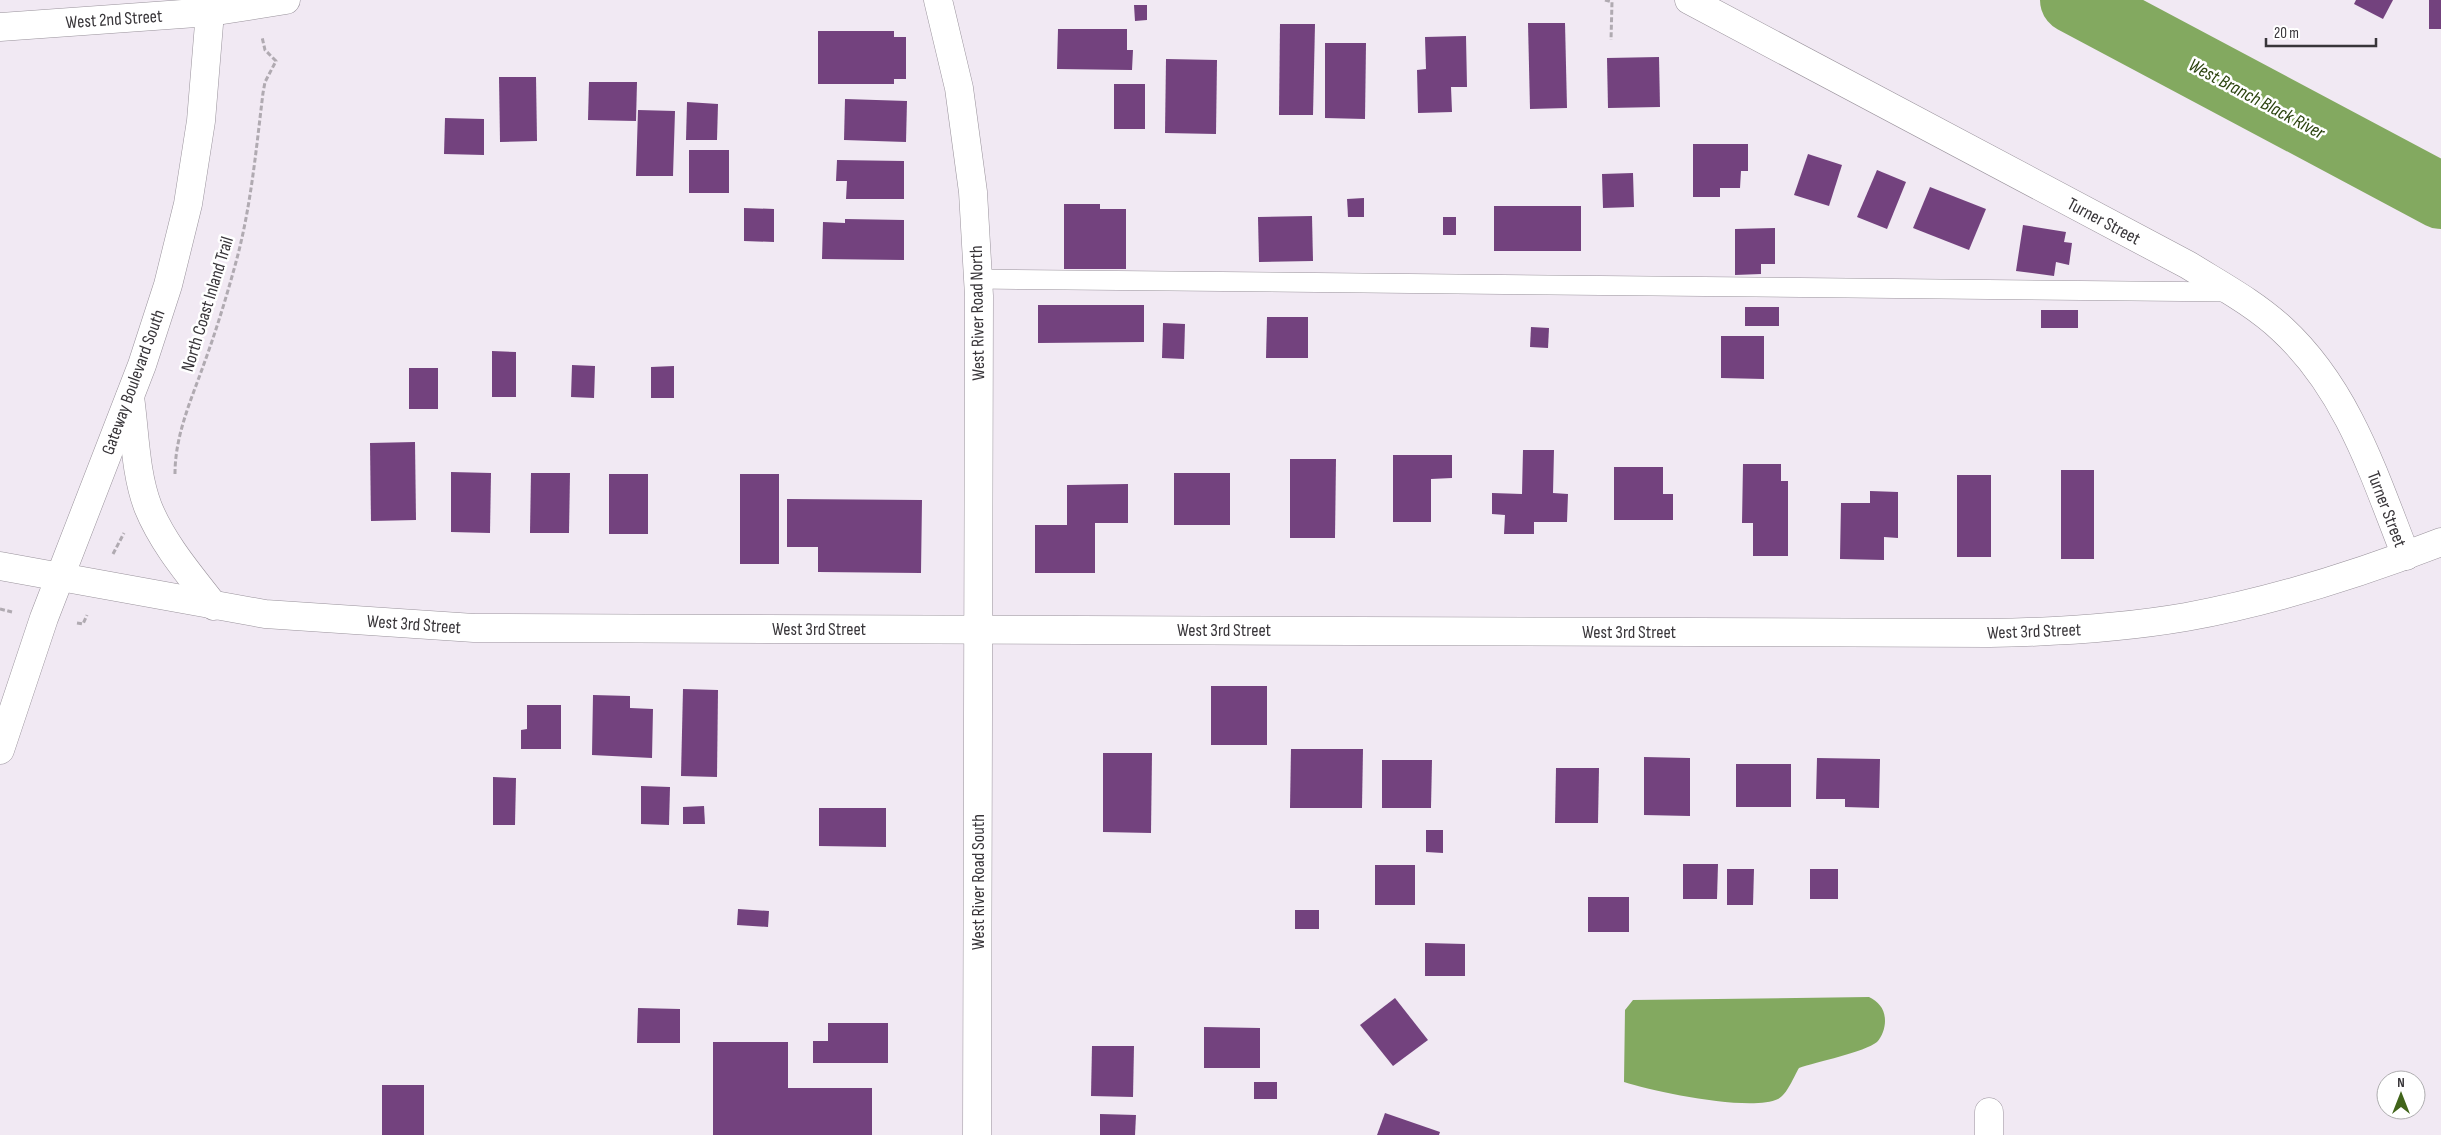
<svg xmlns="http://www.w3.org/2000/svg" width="2441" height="1135" viewBox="0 0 2441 1135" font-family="'Sofia Sans Condensed',sans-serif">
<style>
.water{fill:#83a960}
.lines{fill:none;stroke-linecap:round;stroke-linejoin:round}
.river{stroke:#83a960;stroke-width:66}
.building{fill:#73427e}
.lane-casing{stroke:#99929b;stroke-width:20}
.street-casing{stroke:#99929b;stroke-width:29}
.secondary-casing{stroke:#99929b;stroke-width:29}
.path{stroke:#b0aab1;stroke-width:3;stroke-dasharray:5 2.5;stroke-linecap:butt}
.lane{stroke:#fff;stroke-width:19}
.street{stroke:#fff;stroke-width:28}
.secondary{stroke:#fff;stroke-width:28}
.labels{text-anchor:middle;stroke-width:5;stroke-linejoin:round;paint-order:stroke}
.street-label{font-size:18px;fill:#383539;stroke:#fff}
.water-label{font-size:19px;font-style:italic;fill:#2b430e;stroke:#fff}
</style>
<rect width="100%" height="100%" fill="#f1e9f3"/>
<!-- water -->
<path class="water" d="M1869,997C1879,1002 1885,1009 1885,1021C1885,1028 1882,1037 1877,1042C1865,1052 1816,1062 1799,1068C1794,1076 1787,1095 1778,1099C1751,1112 1654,1092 1624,1082L1625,1010L1633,1000Z"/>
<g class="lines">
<!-- river -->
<polyline class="river" points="2073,0 2441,196"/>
</g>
<!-- building -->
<g class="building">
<polygon points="2356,0 2393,0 2383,19 2354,4"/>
<rect x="2429" y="0" width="12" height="29"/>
<polygon points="1134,5 1147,5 1147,20 1135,21"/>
<polygon points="1528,23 1565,23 1567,108 1530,109"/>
<polygon points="1280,24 1315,24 1313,115 1279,115"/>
<polygon points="1058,29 1127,29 1127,50 1133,50 1132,70 1057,69"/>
<polygon points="818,31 894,31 894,37 906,37 906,79 894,79 894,84 818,84"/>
<polygon points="1466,36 1467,87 1451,87 1452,112 1418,113 1417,70 1426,69 1425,37"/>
<polygon points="1325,43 1366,43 1365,119 1325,118"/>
<polygon points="1659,57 1660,107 1608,108 1607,58"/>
<polygon points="1166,59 1217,60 1216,134 1165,133"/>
<polygon points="499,77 536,77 537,141 500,142"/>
<polygon points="589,82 637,82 636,121 588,120"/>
<rect x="1114" y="84" width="31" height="45"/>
<polygon points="845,99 907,101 906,142 844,140"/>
<polygon points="687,102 718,104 717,140 686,140"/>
<polygon points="638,110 675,111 673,176 636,176"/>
<polygon points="445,118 484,119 484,155 444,154"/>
<polygon points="1693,144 1748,144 1748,171 1741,171 1740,188 1720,188 1720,197 1693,197"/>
<rect x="689" y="150" width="40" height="43"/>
<polygon points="1808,154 1842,165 1829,206 1794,195"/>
<polygon points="837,160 904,161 904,199 846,199 847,181 836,181"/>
<polygon points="1877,170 1906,182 1887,229 1857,217"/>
<polygon points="1633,173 1634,207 1603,208 1602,174"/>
<polygon points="1930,187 1986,209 1969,250 1913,228"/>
<polygon points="1364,198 1364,217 1348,217 1347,199"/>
<polygon points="1064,204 1100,204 1100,209 1126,209 1126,269 1064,269"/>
<rect x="1494" y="206" width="87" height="45"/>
<polygon points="744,208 774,209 774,242 744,241"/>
<polygon points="1312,216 1313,261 1259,262 1258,217"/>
<rect x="1443" y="217" width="13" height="18"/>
<polygon points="845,219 904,220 904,260 822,259 823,222 845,223"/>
<polygon points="2023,225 2066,232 2064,242 2072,243 2069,265 2056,262 2054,276 2016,271"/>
<polygon points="1775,228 1775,264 1761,264 1761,274 1735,275 1735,229"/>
<polygon points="1038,305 1144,305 1144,342 1038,343"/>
<rect x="1745" y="307" width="34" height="19"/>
<rect x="2041" y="310" width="37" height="18"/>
<polygon points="1267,317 1308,317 1308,358 1266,358"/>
<polygon points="1163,323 1185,324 1184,359 1162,358"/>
<polygon points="1531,327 1549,328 1548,348 1530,347"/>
<polygon points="1721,336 1764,336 1764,379 1721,378"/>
<polygon points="492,351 516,352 516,397 492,397"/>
<polygon points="572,365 595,366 594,398 571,397"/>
<polygon points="674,366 674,398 651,398 651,367"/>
<rect x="409" y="368" width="29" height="41"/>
<polygon points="415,442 416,520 371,521 370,443"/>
<polygon points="1523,450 1554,450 1553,493 1568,494 1567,522 1534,522 1534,534 1504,534 1505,515 1492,514 1492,493 1522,494"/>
<polygon points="1393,455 1452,455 1452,478 1431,479 1431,522 1393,522"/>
<polygon points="1290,459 1336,459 1335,538 1290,538"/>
<polygon points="1743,464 1781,464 1781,481 1788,481 1788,556 1753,556 1753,523 1742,523"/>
<polygon points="1614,467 1663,467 1663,494 1673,494 1673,520 1614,520"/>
<rect x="2061" y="470" width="33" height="89"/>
<polygon points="451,472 491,473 490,533 451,532"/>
<polygon points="531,473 570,473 569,533 530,533"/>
<rect x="1174" y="473" width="56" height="52"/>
<rect x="609" y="474" width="39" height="60"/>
<rect x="740" y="474" width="39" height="90"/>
<rect x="1957" y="475" width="34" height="82"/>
<polygon points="1128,484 1128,523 1095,523 1095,573 1035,573 1035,525 1067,525 1067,485"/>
<polygon points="1870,491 1898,492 1898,538 1884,537 1884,560 1840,559 1841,503 1870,503"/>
<polygon points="787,499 922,500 921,573 818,572 818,547 787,547"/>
<rect x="1211" y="686" width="56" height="59"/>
<polygon points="683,689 718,690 717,777 681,776"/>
<polygon points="593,695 630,696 630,708 653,709 652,758 592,755"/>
<polygon points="527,705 561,705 561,749 521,749 521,730 527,729"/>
<polygon points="1291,749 1363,749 1362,808 1290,808"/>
<polygon points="1103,753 1152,753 1151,833 1103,832"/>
<polygon points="1644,757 1690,758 1690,816 1644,815"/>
<polygon points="1817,758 1880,759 1879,808 1845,807 1845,799 1816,799"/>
<polygon points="1382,760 1432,760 1431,808 1382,808"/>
<rect x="1736" y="764" width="55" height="43"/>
<polygon points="1556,768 1599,768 1598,823 1555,823"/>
<polygon points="493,777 516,778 515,825 493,825"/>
<polygon points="641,786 670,787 669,825 641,824"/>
<polygon points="704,806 705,824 683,824 683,807"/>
<polygon points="819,808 886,808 886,847 819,846"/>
<polygon points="1426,830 1443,830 1443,853 1426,852"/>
<polygon points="1683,864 1718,864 1717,899 1683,899"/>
<rect x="1375" y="865" width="40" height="40"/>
<polygon points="1727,869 1754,869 1753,905 1727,905"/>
<rect x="1810" y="869" width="28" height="30"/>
<rect x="1588" y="897" width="41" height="35"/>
<polygon points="738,909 769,911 768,927 737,925"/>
<rect x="1295" y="910" width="24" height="19"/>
<polygon points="1425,943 1465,944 1465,976 1425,976"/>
<polygon points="1395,998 1428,1040 1393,1066 1360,1025"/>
<polygon points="638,1008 680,1009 680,1043 637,1043"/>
<polygon points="828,1023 888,1023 888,1063 813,1063 813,1041 828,1041"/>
<polygon points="1204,1027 1260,1028 1260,1068 1204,1068"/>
<polygon points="713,1042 788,1042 788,1088 872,1088 872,1135 713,1135"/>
<polygon points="1092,1046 1134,1046 1133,1097 1091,1096"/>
<rect x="1254" y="1082" width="23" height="17"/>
<rect x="382" y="1085" width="42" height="50"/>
<polygon points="1385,1113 1440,1132 1439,1135 1377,1135"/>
<polygon points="1100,1114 1136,1115 1135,1135 1100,1135"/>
</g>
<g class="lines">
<defs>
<polyline id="lane" points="978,279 2230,292"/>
<g id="street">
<path d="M1689,0L2188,265C2220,285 2254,303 2282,329C2348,390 2374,475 2406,556"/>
<polyline points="1989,1135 1989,1112"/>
</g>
<g id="secondary">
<polyline points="938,0 959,88 973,192 979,296 977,1135"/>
<polyline points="0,27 210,12 286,0"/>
<path d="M130,397C135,432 135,473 148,507C163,544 190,575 214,606"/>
<path d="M0,566L265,614L474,628L1990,633C2055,632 2122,628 2186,617C2273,601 2359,574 2441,542"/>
<polyline points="0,750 44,618 142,365 168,285 188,204 201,121 210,12 209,0"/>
</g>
</defs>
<!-- lane casing -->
<use href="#lane" class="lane-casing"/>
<!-- street casing -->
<use href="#street" class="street-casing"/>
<!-- secondary casing -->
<use href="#secondary" class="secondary-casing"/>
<!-- path -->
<g class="path">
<polyline points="1605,0 1612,2 1611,40"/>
<path d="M175,474C175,434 192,398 205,361C217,328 227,295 236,262C251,207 256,150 263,93L265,82L276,61L265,50L262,37"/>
<polyline points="113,554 124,533"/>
<polyline points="0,609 12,612"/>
<polyline points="77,623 83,624 87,615"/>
</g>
<!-- lane -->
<use href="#lane" class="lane"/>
<!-- street -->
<use href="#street" class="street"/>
<!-- secondary -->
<use href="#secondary" class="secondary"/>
</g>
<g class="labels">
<!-- street labels -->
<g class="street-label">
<text transform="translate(114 19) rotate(-4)" y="6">West 2nd Street</text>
<text transform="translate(2104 221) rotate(28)" y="6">Turner Street</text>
<text transform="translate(207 304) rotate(-73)" y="6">North Coast Inland Trail</text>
<text transform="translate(977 313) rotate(-91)" y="6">West River Road North</text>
<text transform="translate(133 382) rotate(-70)" y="6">Gateway Boulevard South</text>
<text transform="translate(2387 509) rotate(69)" y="6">Turner Street</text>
<text transform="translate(414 624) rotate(4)" y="6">West 3rd Street</text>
<text x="819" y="635">West 3rd Street</text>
<text x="1224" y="636">West 3rd Street</text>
<text transform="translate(2034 631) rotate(-2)" y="6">West 3rd Street</text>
<text x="1629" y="638">West 3rd Street</text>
<text transform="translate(978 882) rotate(-90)" y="6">West River Road South</text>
</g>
<!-- water labels -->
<g class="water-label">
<text transform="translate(2257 98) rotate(28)" y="7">West Branch Black River</text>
</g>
</g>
<!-- north arrow -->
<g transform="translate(2401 1095)"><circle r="24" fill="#ffffff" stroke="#afaeb0"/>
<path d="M0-4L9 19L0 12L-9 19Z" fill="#41641a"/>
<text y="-8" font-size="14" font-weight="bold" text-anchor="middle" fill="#383539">N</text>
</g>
<!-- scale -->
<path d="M2266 38v8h110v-8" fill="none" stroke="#383539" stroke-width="2.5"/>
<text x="2274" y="38" font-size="15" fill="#383539" stroke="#ffffff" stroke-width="4" paint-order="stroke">20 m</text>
</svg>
